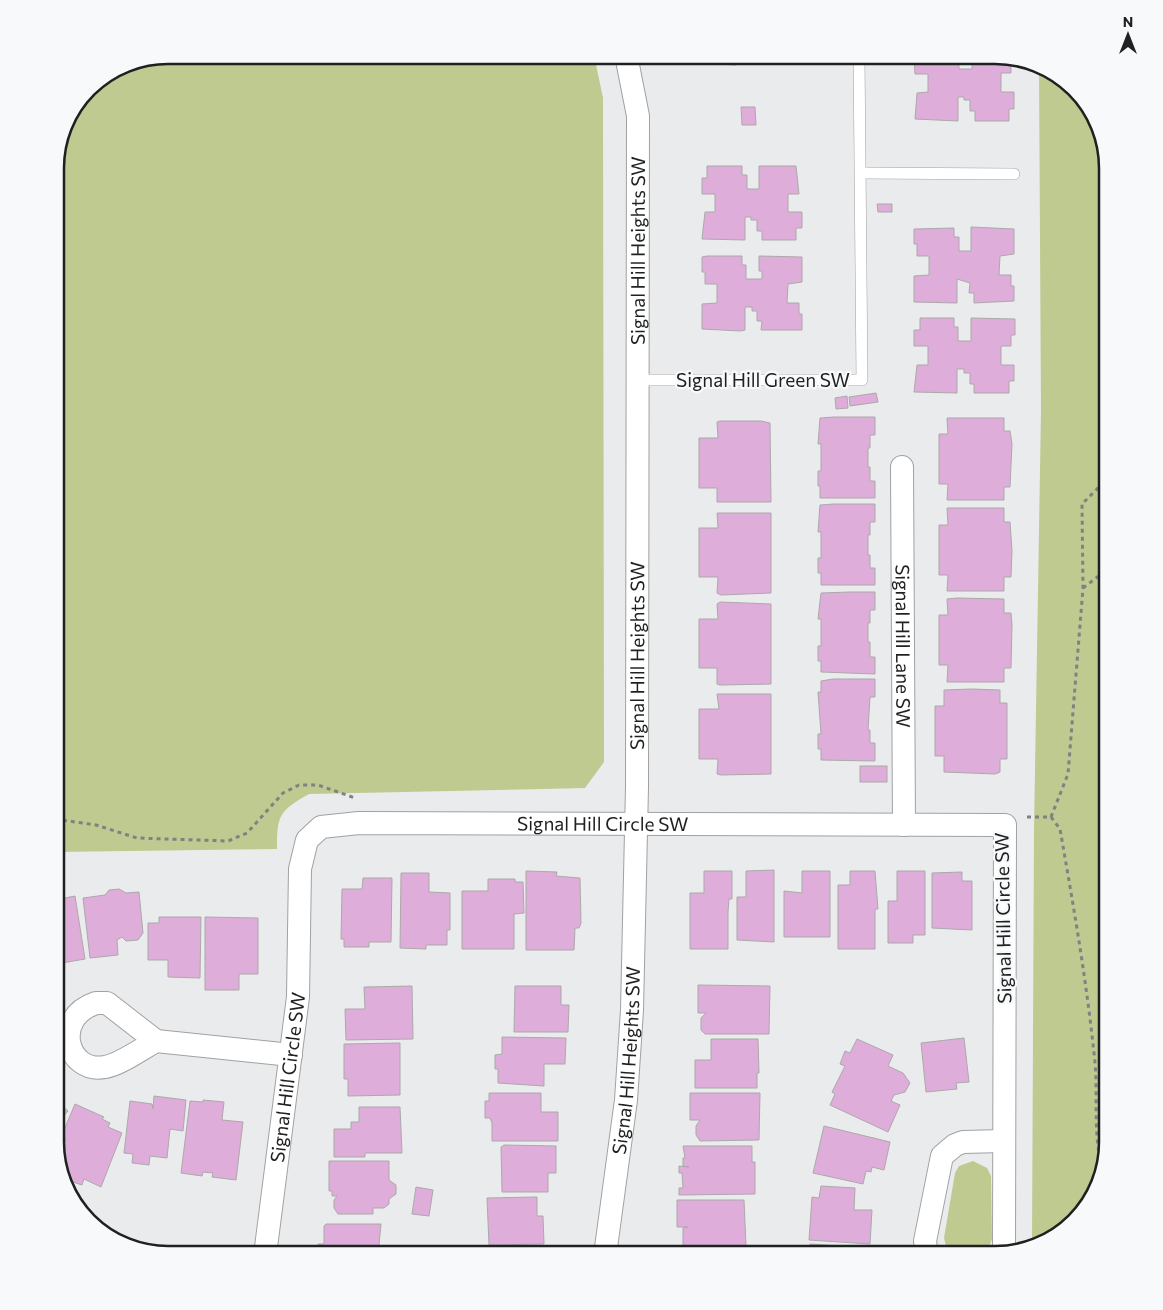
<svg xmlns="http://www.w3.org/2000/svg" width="1163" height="1310" viewBox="0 0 1163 1310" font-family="Commissioner,sans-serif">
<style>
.green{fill:#beca8f}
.building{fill:#dfadda;stroke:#aba9aa}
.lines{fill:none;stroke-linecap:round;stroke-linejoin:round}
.service-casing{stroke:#a0a1a2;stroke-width:12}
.minor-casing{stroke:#a0a1a2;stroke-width:24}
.path{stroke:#808182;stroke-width:3;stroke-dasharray:4 4;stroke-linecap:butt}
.service{stroke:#fff;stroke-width:11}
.minor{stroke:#fff;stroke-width:22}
.labels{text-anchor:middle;stroke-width:4.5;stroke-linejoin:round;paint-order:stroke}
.street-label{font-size:19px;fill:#1f2020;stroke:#f8f9fa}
.rim{fill:none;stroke:#1f2020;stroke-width:2.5}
</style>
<rect width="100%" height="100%" fill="#eaebed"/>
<!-- green -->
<g class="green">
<path d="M167,55H594L603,98L604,762L585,788L309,794C279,811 277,815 277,849L55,852V160L67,117L93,83L125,63Z"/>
<polygon points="1039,65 1046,67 1085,99 1108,167 1108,1143 1096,1193 1064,1232 1032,1243 1034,831 1041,411"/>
<polygon points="973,1161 987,1168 991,1176 992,1239 989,1247 982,1255 954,1255 946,1246 944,1238 955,1173 959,1166"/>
</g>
<!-- building -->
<g class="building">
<polygon points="693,55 736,55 736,65 698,63 693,62"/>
<polygon points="752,55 792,55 792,62 752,64"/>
<polygon points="920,55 959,55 959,69 972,69 972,55 1003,55 1011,58 1011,73 1001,73 1001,92 1014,92 1014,109 1009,109 1009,121 975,121 975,111 970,111 970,100 964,100 964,97 958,97 958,121 915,119 917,93 928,92 928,74 915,74 914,57 920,57"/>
<polygon points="741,107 755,107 756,125 742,125"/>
<polygon points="707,166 742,166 742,175 747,175 747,189 759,189 759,166 796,166 799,194 788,194 788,212 802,212 802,228 796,228 796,240 762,240 762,231 757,231 757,220 751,220 751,217 745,217 745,240 702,239 705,212 715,212 715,194 702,194 702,178 707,178"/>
<polygon points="877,204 892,204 892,212 878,212"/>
<polygon points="971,227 1014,229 1014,254 1000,256 999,275 1011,275 1011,286 1014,286 1014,301 974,303 974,293 969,293 970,283 957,279 957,303 914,302 914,276 929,275 929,256 917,256 917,244 914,244 914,229 954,228 954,237 959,237 959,251 971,251"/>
<polygon points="707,256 742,256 742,265 746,265 746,279 762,279 762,271 759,271 759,256 802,257 802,282 788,284 787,303 799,303 799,314 802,314 802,330 761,330 762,321 757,321 757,311 752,311 752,307 745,307 745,330 741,331 702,329 702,304 717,303 717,284 705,284 705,272 702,272 702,257"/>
<polygon points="920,318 954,318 954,327 958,327 958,341 971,341 971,318 1015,319 1015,335 1011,335 1011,346 1001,346 1001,365 1014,365 1014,381 1009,381 1009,393 974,393 974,384 970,384 970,373 964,373 964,369 957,369 957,393 914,392 917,365 928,365 928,346 914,346 914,330 920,330"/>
<polygon points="876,393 878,402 850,406 849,397"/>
<polygon points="847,396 848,408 836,409 835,398"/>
<polygon points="834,417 875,417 875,435 870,435 870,448 868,448 868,467 870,467 870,481 875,481 875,498 820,498 820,486 818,486 818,471 821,471 821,444 818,444 820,418"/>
<polygon points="947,418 1004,418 1004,431 1010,431 1012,444 1010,487 1004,487 1004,500 947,500 948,484 939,484 939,434 948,434"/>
<polygon points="761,421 770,423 771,502 717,502 717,488 699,488 699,438 718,438 717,422 720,421"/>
<polygon points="834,504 875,504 875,522 870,522 870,535 868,535 868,555 870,555 870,568 875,568 875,585 821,585 821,573 818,573 818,558 821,558 821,532 818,532 820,505"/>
<polygon points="947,508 1004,508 1004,522 1010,522 1012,551 1011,577 1004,577 1004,591 947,591 948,575 939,575 939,525 948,525"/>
<polygon points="717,513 771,513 771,593 721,595 717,593 718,577 699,577 699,528 718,528"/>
<polygon points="850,592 875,592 875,610 870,610 870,623 868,623 868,642 870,642 870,657 875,657 875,674 821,672 821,661 818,661 818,646 821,646 821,619 818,619 821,593"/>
<polygon points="957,598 1004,599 1004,613 1011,613 1012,625 1011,668 1004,668 1004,682 947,682 948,665 939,665 939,615 948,615 947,599"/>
<polygon points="720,602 771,604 771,684 720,685 717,684 717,668 699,668 699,619 718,619 717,604"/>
<polygon points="833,679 875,679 875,697 870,697 868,730 870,730 870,743 875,743 875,761 821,760 821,749 818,749 818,734 821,734 818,692 821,692 821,681"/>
<polygon points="971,689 1000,690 1000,703 1007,703 1007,759 1000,759 1000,772 995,774 944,772 944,756 935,756 935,706 944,706 944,690"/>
<polygon points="717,694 771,694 771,774 721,775 717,774 718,759 699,759 699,709 719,709"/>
<rect x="860" y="766" width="27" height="16"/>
<polygon points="774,870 774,942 737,940 737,897 746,897 746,871"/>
<polygon points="526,871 557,872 556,876 580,878 581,923 579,928 575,928 574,950 526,950"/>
<polygon points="704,871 732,871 732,899 729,899 728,912 728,949 690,949 690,893 704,893"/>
<polygon points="802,871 830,871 830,937 784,937 784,891 802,893"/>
<polygon points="850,871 875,871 878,909 875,909 875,949 838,949 838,885 850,885"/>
<polygon points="897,871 925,871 925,935 913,935 913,943 888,943 888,901 897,901"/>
<polygon points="962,872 962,881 972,881 972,930 932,928 932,873"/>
<polygon points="401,873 429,873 429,892 450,893 450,930 447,930 447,945 426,945 426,949 400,948"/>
<polygon points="363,878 392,878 391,942 369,942 369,947 344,947 344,939 341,939 342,889 362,889"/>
<polygon points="488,879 515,879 515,882 523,882 524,913 514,914 514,949 462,949 462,891 488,891"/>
<polygon points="119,889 126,893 139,892 143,933 138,940 126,941 122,937 117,940 118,955 90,958 83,898 105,895 109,890"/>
<polygon points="75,896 85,959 56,964 55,900"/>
<polygon points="159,917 201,917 200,978 168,977 168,960 148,960 148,923 159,923"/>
<polygon points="205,917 258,918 258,974 239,974 239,990 205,990"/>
<polygon points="698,985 770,986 769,1034 705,1034 701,1030 701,1018 706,1013 698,1013"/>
<polygon points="412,986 413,1039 346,1040 345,1009 365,1009 364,987"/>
<polygon points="515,986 561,986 561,1005 569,1005 568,1032 514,1032"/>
<polygon points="502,1037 566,1038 565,1064 544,1064 544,1086 498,1083 498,1069 495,1069 495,1055 502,1054"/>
<polygon points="964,1038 969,1082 956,1083 957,1089 926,1092 921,1043"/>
<polygon points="711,1039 758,1039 759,1073 757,1073 757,1088 695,1088 695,1060 711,1060"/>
<polygon points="857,1039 893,1055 888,1066 903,1073 910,1083 905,1092 894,1095 891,1101 900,1105 888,1132 830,1105 835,1094 832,1092 845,1066 840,1064 845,1051 850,1053"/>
<polygon points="400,1043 400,1095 348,1096 348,1079 344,1079 344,1044"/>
<polygon points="489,1093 541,1093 541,1112 558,1112 558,1141 492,1141 492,1123 490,1118 485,1118 485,1101 489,1101"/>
<polygon points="690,1093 760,1093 759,1140 700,1141 696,1135 696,1126 700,1120 690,1120"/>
<polygon points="154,1096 186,1100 183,1131 170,1129 167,1158 150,1156 149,1165 132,1163 133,1154 124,1153 130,1101 152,1104 153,1109"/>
<polygon points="55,1100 68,1111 55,1126"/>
<polygon points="203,1100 224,1102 222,1120 243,1122 236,1180 212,1177 213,1173 203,1172 202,1176 181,1173 190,1101 203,1102"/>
<polygon points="75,1104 104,1117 102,1119 110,1123 108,1127 122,1133 101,1187 84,1179 82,1185 67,1180 59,1155 66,1139 61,1137"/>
<polygon points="359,1107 400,1107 402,1153 365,1153 365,1157 334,1157 334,1129 351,1129 351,1122 359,1122"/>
<polygon points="824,1126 890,1142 884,1170 872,1167 871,1172 866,1171 863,1184 813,1173"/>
<polygon points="504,1145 556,1146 556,1173 548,1173 548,1192 502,1192 501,1147"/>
<polygon points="683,1146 752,1146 752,1162 755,1162 755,1194 679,1195 679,1188 683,1188 682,1173 679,1173 679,1166 689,1167 683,1166 683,1158 685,1158"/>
<polygon points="329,1161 389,1161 389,1180 396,1185 396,1194 389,1199 389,1204 384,1208 373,1208 373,1214 338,1214 334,1208 334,1200 337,1196 332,1196 332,1191 329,1191"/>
<polygon points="821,1186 855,1188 854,1210 872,1210 870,1244 809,1240 812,1197 819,1198"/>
<polygon points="416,1187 433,1190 429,1216 412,1214"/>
<polygon points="537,1197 537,1216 543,1216 544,1244 489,1245 487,1198"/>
<polygon points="677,1200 744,1200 746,1247 683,1248 683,1228 688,1227 677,1227"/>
<polygon points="326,1224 381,1224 378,1255 318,1255 318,1244 324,1244 324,1226"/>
<polygon points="810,1244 873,1248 872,1255 809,1255"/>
<rect x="473" y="1249" width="67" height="6"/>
</g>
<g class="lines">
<defs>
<g id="service">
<polyline points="861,173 1014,174"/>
<polyline points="637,380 862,380 859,55"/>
</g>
<g id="minor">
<path id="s1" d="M902,467L904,825"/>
<path d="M96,1003H107L156,1041C143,1048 119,1065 105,1067C67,1074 51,1018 96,1003Z"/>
<polyline points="156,1041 291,1055"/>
<path id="s2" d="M265,1255L298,997L300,869L307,840L321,827L359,823L1005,825L1004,1252"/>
<path id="s3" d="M605,1255L626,1100L632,1010L637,787L638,116L626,55"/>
<polyline points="927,1255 925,1241 942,1156 955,1145 963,1142 1003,1141"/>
</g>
</defs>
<!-- service casing -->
<use href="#service" class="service-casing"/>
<!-- minor casing -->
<use href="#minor" class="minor-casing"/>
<!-- path -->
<g class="path">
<polyline points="1083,588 1108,569"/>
<polyline points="1027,817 1051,817 1068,774 1083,588 1082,504 1108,478"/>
<path d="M1051,817L1060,829C1073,903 1086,978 1094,1053C1099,1091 1092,1130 1102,1167"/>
<polyline points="55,819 96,825 137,838 228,841 247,833 283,793 299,785 318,785 355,798"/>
</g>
<!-- service -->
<use href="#service" class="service"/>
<!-- minor -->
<use href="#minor" class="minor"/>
</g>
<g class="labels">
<!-- street labels -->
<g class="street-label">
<text dy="7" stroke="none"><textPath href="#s3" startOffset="1006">Signal Hill Heights SW</textPath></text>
<text x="763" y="387">Signal Hill Green SW</text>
<text dy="7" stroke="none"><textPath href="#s1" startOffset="179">Signal Hill Lane SW</textPath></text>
<text dy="7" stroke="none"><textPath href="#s3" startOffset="601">Signal Hill Heights SW</textPath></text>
<text dy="7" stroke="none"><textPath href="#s2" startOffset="719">Signal Hill Circle SW</textPath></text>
<text transform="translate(1003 918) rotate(-91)" y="7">Signal Hill Circle SW</text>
<text dy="7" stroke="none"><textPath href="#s3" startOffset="196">Signal Hill Heights SW</textPath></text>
<text dy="7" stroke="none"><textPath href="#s2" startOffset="179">Signal Hill Circle SW</textPath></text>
</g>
</g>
<!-- crop -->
<path d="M0 0H1163V1310H0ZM168 64H995A104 104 0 0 1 1099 168V1142A104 104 0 0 1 995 1246H168A104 104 0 0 1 64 1142V168A104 104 0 0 1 168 64Z" fill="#f8f9fa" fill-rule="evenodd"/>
<path class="rim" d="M168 64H995A104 104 0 0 1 1099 168V1142A104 104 0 0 1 995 1246H168A104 104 0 0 1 64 1142V168A104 104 0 0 1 168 64Z"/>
<!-- north arrow -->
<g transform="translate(1128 35)" stroke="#f8f9fa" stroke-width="4" paint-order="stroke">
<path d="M0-4L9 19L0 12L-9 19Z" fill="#1f2020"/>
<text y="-8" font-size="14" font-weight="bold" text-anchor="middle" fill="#1f2020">N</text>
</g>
</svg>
